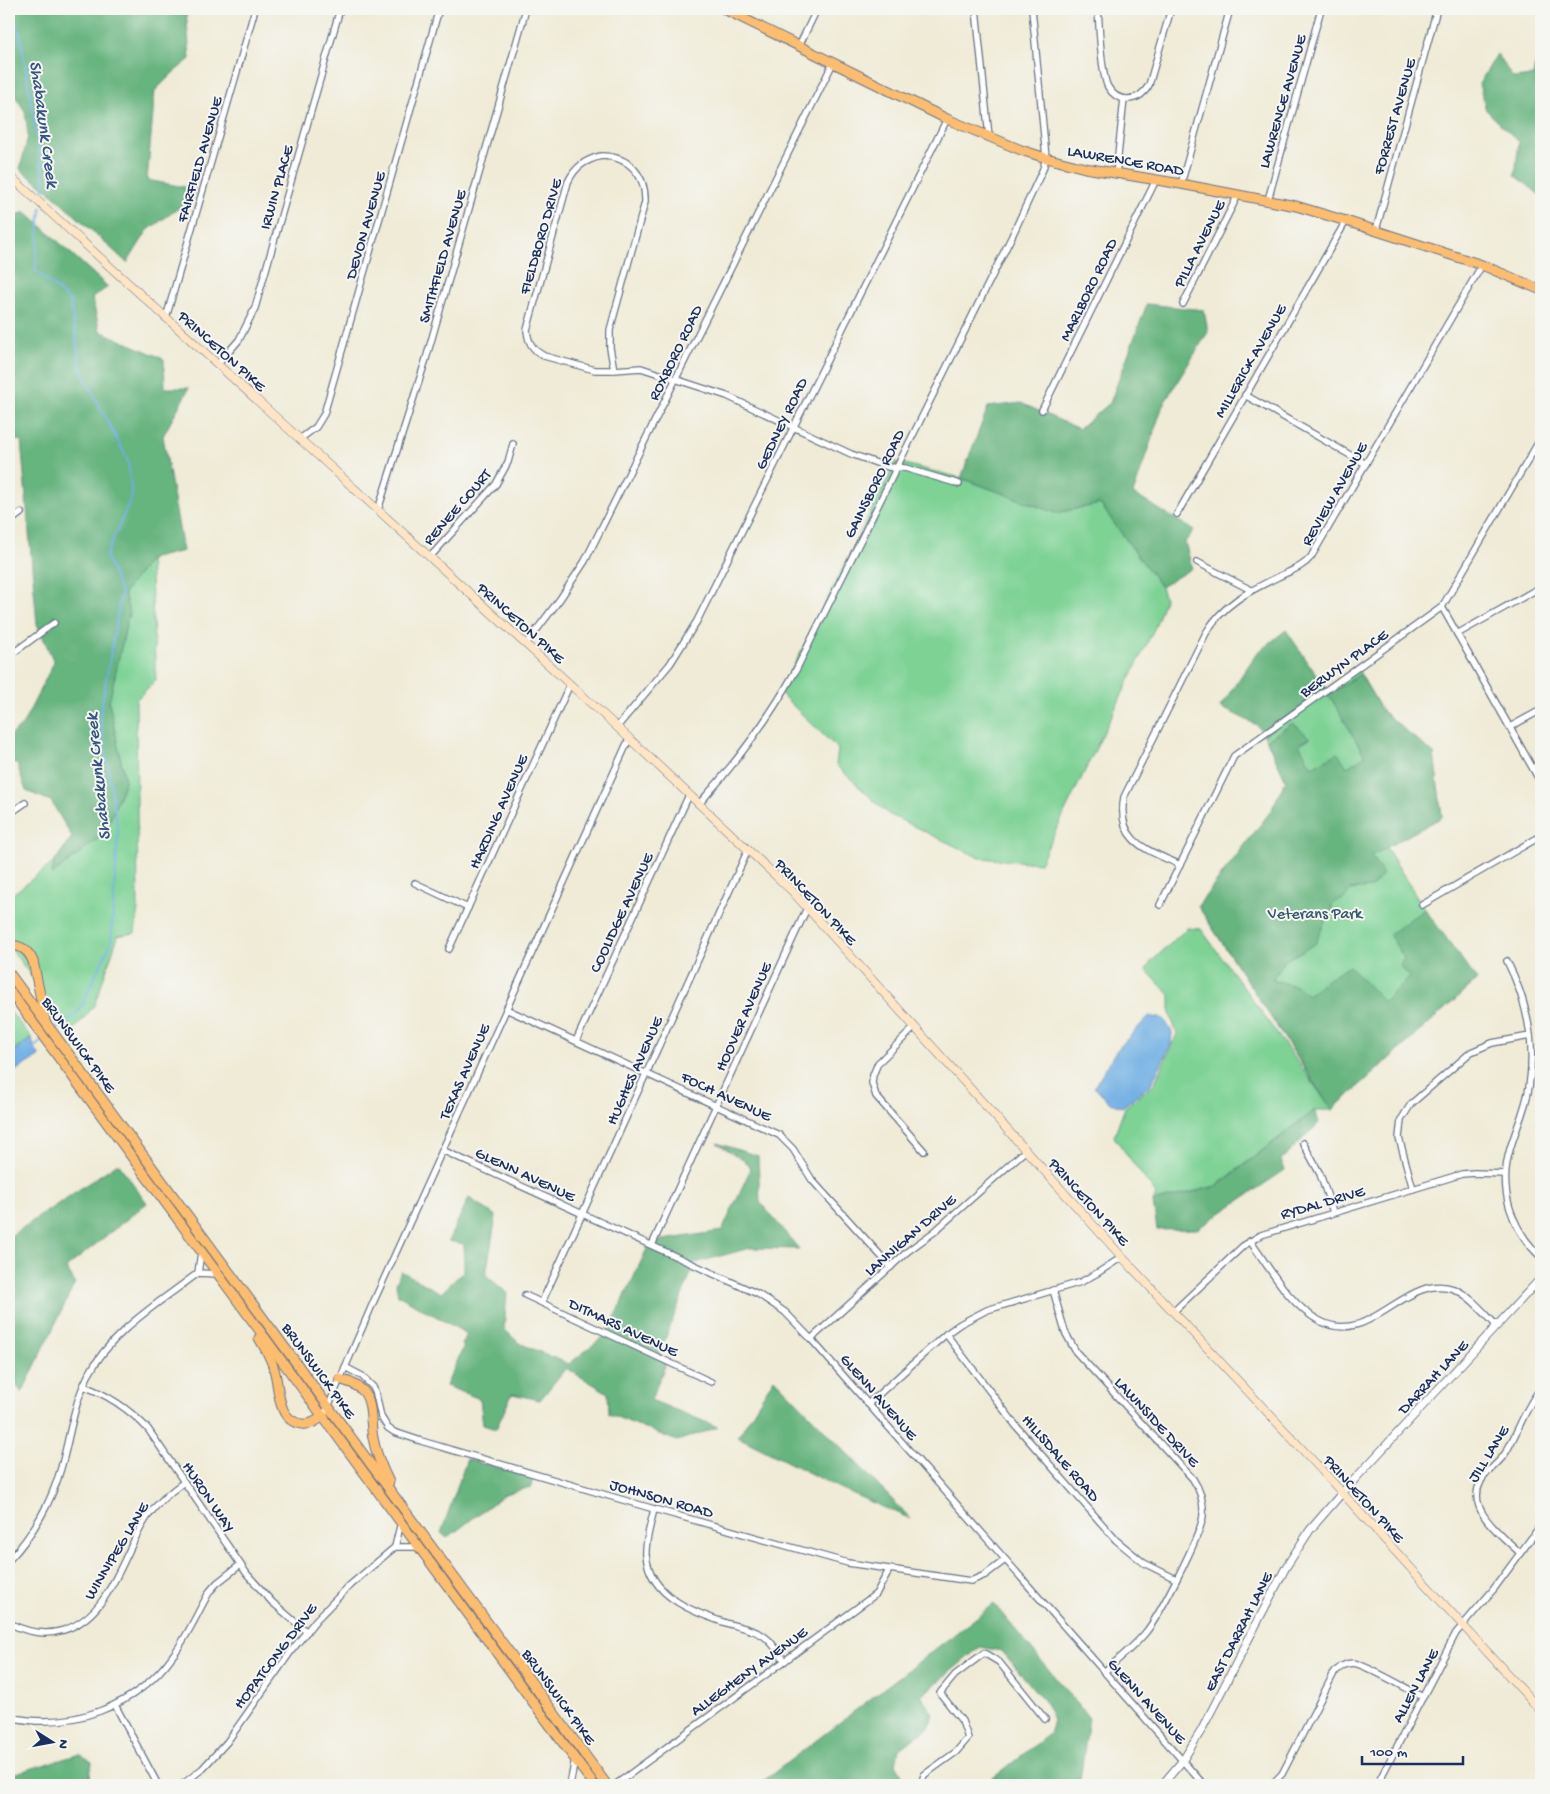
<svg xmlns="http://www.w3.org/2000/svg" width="1550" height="1794" viewBox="0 0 1550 1794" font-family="'Gochi Hand',sans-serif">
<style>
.green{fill:#7dd294;stroke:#4c8079}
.forest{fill:#66b47e;stroke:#40726e}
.water{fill:#6fafe3;stroke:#456fa0}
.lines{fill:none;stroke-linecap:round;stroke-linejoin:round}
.stream{stroke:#6fafe3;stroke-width:2}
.minor-casing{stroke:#657188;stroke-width:8}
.tertiary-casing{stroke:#657188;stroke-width:9}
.secondary-casing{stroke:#657188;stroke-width:9}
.primary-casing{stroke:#657188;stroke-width:11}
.minor{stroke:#fff;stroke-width:5.5}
.tertiary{stroke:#fff;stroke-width:7}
.secondary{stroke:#fee5c5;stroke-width:8}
.primary{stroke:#fcbd6f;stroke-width:9}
.labels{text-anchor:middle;stroke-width:4;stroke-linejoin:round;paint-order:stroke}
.street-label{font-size:16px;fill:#1b2f5e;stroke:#f6f6f2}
.park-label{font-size:16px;fill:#34586c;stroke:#f6f6f2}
.water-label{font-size:18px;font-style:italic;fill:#345586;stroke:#f6f6f2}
</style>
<rect width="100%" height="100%" fill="#f6f6f2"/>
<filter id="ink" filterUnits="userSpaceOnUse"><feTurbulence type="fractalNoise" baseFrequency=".02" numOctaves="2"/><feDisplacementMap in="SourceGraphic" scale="10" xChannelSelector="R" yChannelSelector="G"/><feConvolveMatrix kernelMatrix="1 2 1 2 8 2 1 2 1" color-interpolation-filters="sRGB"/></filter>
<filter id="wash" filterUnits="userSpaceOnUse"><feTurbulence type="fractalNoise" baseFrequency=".0096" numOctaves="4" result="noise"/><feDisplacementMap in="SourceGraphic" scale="20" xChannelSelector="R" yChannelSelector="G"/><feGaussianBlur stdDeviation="1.12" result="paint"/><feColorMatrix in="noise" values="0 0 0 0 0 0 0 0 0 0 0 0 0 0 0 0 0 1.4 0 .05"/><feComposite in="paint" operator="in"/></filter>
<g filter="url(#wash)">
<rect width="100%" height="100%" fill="#efebd6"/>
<!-- green -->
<g class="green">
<polygon points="896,462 961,478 1056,513 1100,504 1161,587 1165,599 1156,625 1040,863 980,858 888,814 836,765 838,749 780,693"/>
<polygon points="150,559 156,680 136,700 138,909 135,933 118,936 94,1006 72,1032 9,946 9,897 54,862 53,874 105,833 125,781 109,702 129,612 124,593"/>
<polygon points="1357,668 1382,711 1434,754 1442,817 1386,847 1432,921 1477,980 1332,1110 1315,1110 1216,1186 1153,1202 1156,1194 1114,1137 1125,1107 1154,1084 1177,1034 1170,1014 1170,995 1146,970 1151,962 1187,928 1201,929 1323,1097 1198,906 1271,811 1286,780 1264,735"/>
<polygon points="9,1010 32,1038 9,1054"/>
</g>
<!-- forest -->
<g class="forest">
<polygon points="9,9 186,9 190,59 173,73 155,91 147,180 195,189 194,197 148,230 127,263 50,192 20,169 28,136 25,111 9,87"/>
<polygon points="1541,38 1541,196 1515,175 1519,142 1486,110 1479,84 1497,54 1513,78 1533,76"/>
<polygon points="26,212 108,287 92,298 100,331 164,359 165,388 189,388 163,436 183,551 150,559 124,593 129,612 109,702 125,781 105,833 52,875 54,862 72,837 51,801 26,791 17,764 9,762 9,737 23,724 54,662 37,624 21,440 9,441 9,217"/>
<polygon points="1147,304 1204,310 1208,332 1163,405 1133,494 1194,530 1185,542 1192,568 1161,587 1100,504 1056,513 961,478 988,407 1021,403 1079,429 1110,403"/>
<polygon points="1286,630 1327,690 1264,735 1257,725 1220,707 1257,653"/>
<polygon points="1360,674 1382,711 1434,754 1442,817 1371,856 1383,874 1371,888 1350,890 1343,900 1336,901 1332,905 1332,913 1325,922 1315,944 1284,961 1272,980 1296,986 1308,995 1327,980 1349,966 1384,1002 1410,977 1400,966 1404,958 1389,934 1425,909 1477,980 1332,1110 1198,906 1271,811 1286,780 1267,740 1293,723 1310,738 1299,744 1312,767 1338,753 1347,767 1365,756 1332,700 1327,695"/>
<polygon points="1315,1110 1319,1123 1281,1160 1285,1170 1197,1229 1157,1230 1153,1202 1217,1186"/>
<polygon points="717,1143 758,1156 760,1202 799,1249 750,1248 695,1263 658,1357 667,1361 651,1400 718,1427 677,1441 609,1414 608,1393 566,1368 540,1400 512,1394 496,1429 483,1425 480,1399 446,1386 464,1346 462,1345 467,1334 398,1295 396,1284 401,1271 441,1293 464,1271 464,1244 448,1241 469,1198 496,1216 486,1275 507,1293 504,1329 519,1343 569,1364 608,1333 650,1242 722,1231 751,1168 743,1160"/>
<polygon points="118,1163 147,1203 66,1268 75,1283 22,1393 9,1375 9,1237"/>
<polygon points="774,1378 911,1519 841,1489 738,1437"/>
<polygon points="467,1459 533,1478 531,1487 505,1494 447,1538 441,1533"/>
<polygon points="994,1604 1089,1718 1080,1780 1083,1785 984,1785 1049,1734 1053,1720 1047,1705 1002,1651 980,1647 921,1696 933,1713 929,1728 899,1749 896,1764 908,1785 758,1785"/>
<polygon points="80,1754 92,1762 89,1785 9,1785 9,1775"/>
</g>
<!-- water -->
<g class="water">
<polygon points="1149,1016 1164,1019 1172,1032 1171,1044 1151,1084 1122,1107 1110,1103 1094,1087 1116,1051"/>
<polygon points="32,1038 34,1048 40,1056 9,1075 9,1054"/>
</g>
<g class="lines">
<!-- stream -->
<g class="stream">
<polyline points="11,9 20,34 44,182 42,200"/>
<polyline points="41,208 35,270 70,301 81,370 128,461 132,496 106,556 121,594 100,715 118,833 111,943 79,1011 54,1031"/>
<polyline points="33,1048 43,1040"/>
</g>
</g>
</g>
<g filter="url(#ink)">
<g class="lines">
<defs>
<g id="minor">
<polyline points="976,9 989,137"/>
<path d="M1098,9C1099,24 1101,76 1108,87C1112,94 1119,99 1127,99C1137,99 1144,94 1149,85L1171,9"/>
<polyline points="799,46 817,9"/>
<path d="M601,156C629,156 646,175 645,202L610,330V348L614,370H595L544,356C533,350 528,343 527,330L568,182C575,167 585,160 601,156Z"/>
<polyline points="1116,174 1124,99"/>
<polyline points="1181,184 1230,9"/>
<polyline points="1268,200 1321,9"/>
<polyline points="1376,230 1437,9"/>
<polyline points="1183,304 1238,195"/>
<polyline points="166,318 255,9"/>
<polyline points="218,364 239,340 255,308 340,9"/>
<polyline points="614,370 641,368 727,396 851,454 888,467 905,468 959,484"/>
<polyline points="1245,395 1366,464"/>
<polyline points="1042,410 1156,180"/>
<polyline points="300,439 316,427 324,414 439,9"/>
<polyline points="378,510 426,359 526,9"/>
<polyline points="1177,514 1346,221"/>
<polyline points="9,522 21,513"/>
<polyline points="430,557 496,484 508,462 513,444"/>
<polyline points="1197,562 1251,590"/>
<polyline points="1442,607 1541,783"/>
<polyline points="1457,634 1541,587"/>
<polyline points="526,644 560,599 585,561 833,63"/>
<polyline points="9,656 54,623"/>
<polyline points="617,727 670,664 697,621 947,119"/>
<polyline points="1510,727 1541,710"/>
<path d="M699,804C736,763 768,720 795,672L1012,236L1043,169L1046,158L1032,9"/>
<polyline points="9,814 25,803"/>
<path d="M1180,865C1146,849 1116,842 1124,797L1206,633C1223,604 1249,591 1278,577C1290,571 1303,567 1311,557L1482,265"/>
<polyline points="415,883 468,908"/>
<polyline points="1160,905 1234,756 1442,607 1541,438"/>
<polyline points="1422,905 1541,836"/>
<polyline points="449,949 570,684"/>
<path d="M1507,961C1527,1001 1536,1043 1529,1087C1526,1109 1516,1128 1510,1149C1498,1190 1511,1229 1541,1257"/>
<polyline points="506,1009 779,1135 793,1149 812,1180 891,1267"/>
<polyline points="915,1027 878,1063 873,1075 872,1083 876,1096 924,1151"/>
<polyline points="576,1041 689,795"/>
<polyline points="1303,1143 1320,1174 1333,1212"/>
<polyline points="442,1150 758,1294 785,1312 811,1339 1204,1785"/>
<polyline points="1413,1189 1399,1138 1401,1120 1411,1104 1471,1052 1492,1043 1530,1036"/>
<path d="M1250,1241C1270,1268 1289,1305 1320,1321C1371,1348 1405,1272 1454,1289C1471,1296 1484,1313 1497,1326"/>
<polyline points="652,1245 807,908"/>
<polyline points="198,1273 201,1252"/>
<path d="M1053,1290L1065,1332L1076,1352L1193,1479C1200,1490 1204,1502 1203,1515C1202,1534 1159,1616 1146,1632C1134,1647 1118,1659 1104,1672"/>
<polyline points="525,1295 711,1382"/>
<polyline points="542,1302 748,850"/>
<polyline points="1173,1312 1243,1246 1261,1235 1462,1174 1475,1173 1505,1174"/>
<polyline points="946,1334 1017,1427 1116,1540 1144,1563 1176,1579"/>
<polyline points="811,1339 908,1251 934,1232 1026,1150"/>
<polyline points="345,1367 362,1376 373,1387 376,1394 381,1417 388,1428 394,1432 421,1441 654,1509 848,1563 971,1581 985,1575 1005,1560"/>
<path d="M83,1386C109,1395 129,1409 148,1429L247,1574L272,1602L307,1632"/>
<polyline points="868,1404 946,1334 960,1324 987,1310 1081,1282 1099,1272 1122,1257"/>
<polyline points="323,1416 328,1407 373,1303 629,739"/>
<path d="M654,1509C651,1524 645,1540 646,1555C650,1596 692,1612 726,1623C738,1627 755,1629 765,1637C773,1643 779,1653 785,1661"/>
<polyline points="395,1547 420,1547"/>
<path d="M1520,1553C1502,1535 1465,1510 1481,1481C1487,1470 1500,1463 1506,1452C1518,1432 1526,1406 1541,1388"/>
<path d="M9,1560C33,1535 52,1501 61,1468C70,1437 73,1405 88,1376C111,1331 159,1303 198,1273L217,1274"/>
<path d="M9,1623C26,1632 45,1636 64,1630C112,1615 122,1553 148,1516C158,1502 170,1492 184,1482"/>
<polyline points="115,1705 158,1785"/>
<path d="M9,1717C71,1731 137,1707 174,1654C189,1634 198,1611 210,1591L217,1583L240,1565"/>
<polyline points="182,1785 202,1769 227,1742 292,1650 316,1620 350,1585 395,1547 401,1522"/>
<polyline points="570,1785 575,1759"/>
<polyline points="615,1785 876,1594 889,1570"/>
<polyline points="921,1785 924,1775 956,1752 968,1738 962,1721 940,1693 955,1675 984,1653 999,1662 1045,1719"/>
<path d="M1271,1785L1282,1774L1333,1675C1338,1668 1344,1663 1353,1663C1365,1664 1409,1690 1423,1697"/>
<polyline points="1377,1785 1456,1633 1493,1590 1541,1525"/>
</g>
<polyline id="tertiary" points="1162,1785 1183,1760 1201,1731 1286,1567 1310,1530 1342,1493 1541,1278"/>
<polyline id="secondary" points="9,175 617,727 792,891 1122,1257 1315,1463 1541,1711"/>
<g id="primary">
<polyline points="724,9 947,119 1021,150 1046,158 1085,168 1181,184 1296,206 1346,221 1482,265 1541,290"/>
<path d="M9,945C21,945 28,950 33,961L45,1019"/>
<polyline points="9,973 607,1785"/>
<polyline points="9,990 594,1785"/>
<path d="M259,1338C265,1348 271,1358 274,1369C280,1388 276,1421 302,1424C309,1425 317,1421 323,1416"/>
<path d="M340,1379C349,1382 358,1385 364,1392C373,1404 370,1424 373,1438C376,1454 382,1468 389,1482"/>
</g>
</defs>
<!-- minor casing -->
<use href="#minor" class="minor-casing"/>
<!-- tertiary casing -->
<use href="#tertiary" class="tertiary-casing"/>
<!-- secondary casing -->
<use href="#secondary" class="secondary-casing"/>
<!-- primary casing -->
<use href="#primary" class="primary-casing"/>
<!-- minor -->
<use href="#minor" class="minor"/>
<!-- tertiary -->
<use href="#tertiary" class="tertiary"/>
<!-- secondary -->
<use href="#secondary" class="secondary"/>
<!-- primary -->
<use href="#primary" class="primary"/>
</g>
</g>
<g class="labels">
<!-- street labels -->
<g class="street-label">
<text transform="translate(1281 101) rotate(-74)" y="6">LAWRENCE AVENUE</text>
<text transform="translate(1393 116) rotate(-74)" y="6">FORREST AVENUE</text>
<text transform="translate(198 159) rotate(-74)" y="6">FAIRFIELD AVENUE</text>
<text transform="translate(1126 159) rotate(10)" y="6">LAWRENCE ROAD</text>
<text transform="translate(275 187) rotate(-74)" y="6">IRWIN PLACE</text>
<text transform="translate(364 225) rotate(-74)" y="6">DEVON AVENUE</text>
<text transform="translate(539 236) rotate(-74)" y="6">FIELDBORO DRIVE</text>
<text transform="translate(1198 243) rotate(-63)" y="6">PILLA AVENUE</text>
<text transform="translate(441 256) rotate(-74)" y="6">SMITHFIELD AVENUE</text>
<text transform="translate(1087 289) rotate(-64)" y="6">MARLBORO ROAD</text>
<text transform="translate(223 350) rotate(42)" y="6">PRINCETON PIKE</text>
<text transform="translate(674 352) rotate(-64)" y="6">ROXBORO ROAD</text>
<text transform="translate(1249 360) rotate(-60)" y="6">MILLERICK AVENUE</text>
<text transform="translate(780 423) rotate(-64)" y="6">GEDNEY ROAD</text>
<text transform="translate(873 483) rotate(-64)" y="6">GAINSBORO ROAD</text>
<text transform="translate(1333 493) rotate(-60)" y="6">REVIEW AVENUE</text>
<text transform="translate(456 506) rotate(-49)" y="6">RENEE COURT</text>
<text transform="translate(522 622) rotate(42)" y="6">PRINCETON PIKE</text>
<text transform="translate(1343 662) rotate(-36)" y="6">BERWYN PLACE</text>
<text transform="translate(497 811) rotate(-66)" y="6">HARDING AVENUE</text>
<text transform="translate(817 901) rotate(47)" y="6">PRINCETON PIKE</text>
<text transform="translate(620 912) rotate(-65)" y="6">COOLIDGE AVENUE</text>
<text transform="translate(742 1016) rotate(-66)" y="6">HOOVER AVENUE</text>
<text transform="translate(80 1044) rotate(54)" y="6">BRUNSWICK PIKE</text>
<text transform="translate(633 1070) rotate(-66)" y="6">HUGHES AVENUE</text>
<text transform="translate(463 1071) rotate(-66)" y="6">TEXAS AVENUE</text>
<text transform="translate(727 1095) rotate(25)" y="6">FOCH AVENUE</text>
<text transform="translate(526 1173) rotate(25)" y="6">GLENN AVENUE</text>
<text transform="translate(1090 1201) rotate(48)" y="6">PRINCETON PIKE</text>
<text transform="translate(1322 1201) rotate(-16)" y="6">RYDAL DRIVE</text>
<text transform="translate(909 1234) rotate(-41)" y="6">LANNIGAN DRIVE</text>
<text transform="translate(624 1326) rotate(25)" y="6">DITMARS AVENUE</text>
<text transform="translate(320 1370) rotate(54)" y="6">BRUNSWICK PIKE</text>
<text transform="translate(1432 1376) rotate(-47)" y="6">DARRAH LANE</text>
<text transform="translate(880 1396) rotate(49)" y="6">GLENN AVENUE</text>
<text transform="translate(1158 1421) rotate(47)" y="6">LAWNSIDE DRIVE</text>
<text transform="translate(1487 1453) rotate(-58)" y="6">JILL LANE</text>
<text transform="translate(1062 1457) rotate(49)" y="6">HILLSDALE ROAD</text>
<text transform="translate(210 1496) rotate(56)" y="6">HURON WAY</text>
<text transform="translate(662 1497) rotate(16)" y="6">JOHNSON ROAD</text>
<text transform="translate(1365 1498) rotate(48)" y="6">PRINCETON PIKE</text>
<text transform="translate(115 1550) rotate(-59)" y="6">WINNIPEG LANE</text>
<text transform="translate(1237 1631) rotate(-63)" y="6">EAST DARRAH LANE</text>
<text transform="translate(274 1655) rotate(-53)" y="6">HOPATCONG DRIVE</text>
<text transform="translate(748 1670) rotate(-36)" y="6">ALLEGHENY AVENUE</text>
<text transform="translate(1414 1685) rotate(-62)" y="6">ALLEN LANE</text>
<text transform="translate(560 1696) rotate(54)" y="6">BRUNSWICK PIKE</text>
<text transform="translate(1148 1700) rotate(48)" y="6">GLENN AVENUE</text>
</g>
<!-- park labels -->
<g class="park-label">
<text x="1315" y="918">Veterans Park</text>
</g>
<!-- water labels -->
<g class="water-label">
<text transform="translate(45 124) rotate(82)" y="6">Shabakunk Creek</text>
<text transform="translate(97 777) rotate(-96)" y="6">Shabakunk Creek</text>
</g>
</g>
<!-- margin -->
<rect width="1550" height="1794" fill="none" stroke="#f6f6f2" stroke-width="30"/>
<!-- north arrow -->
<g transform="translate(52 1742) rotate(101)" stroke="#f6f6f2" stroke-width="4" paint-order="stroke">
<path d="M0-4L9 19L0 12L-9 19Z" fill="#1b2f5e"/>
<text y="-8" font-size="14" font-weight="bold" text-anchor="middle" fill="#1b2f5e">N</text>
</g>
<!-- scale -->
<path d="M1362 1756v8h101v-8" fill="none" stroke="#1b2f5e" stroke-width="2.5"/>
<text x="1370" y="1756" font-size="15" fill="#1b2f5e" stroke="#f6f6f2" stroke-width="4" paint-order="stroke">100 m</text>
</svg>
